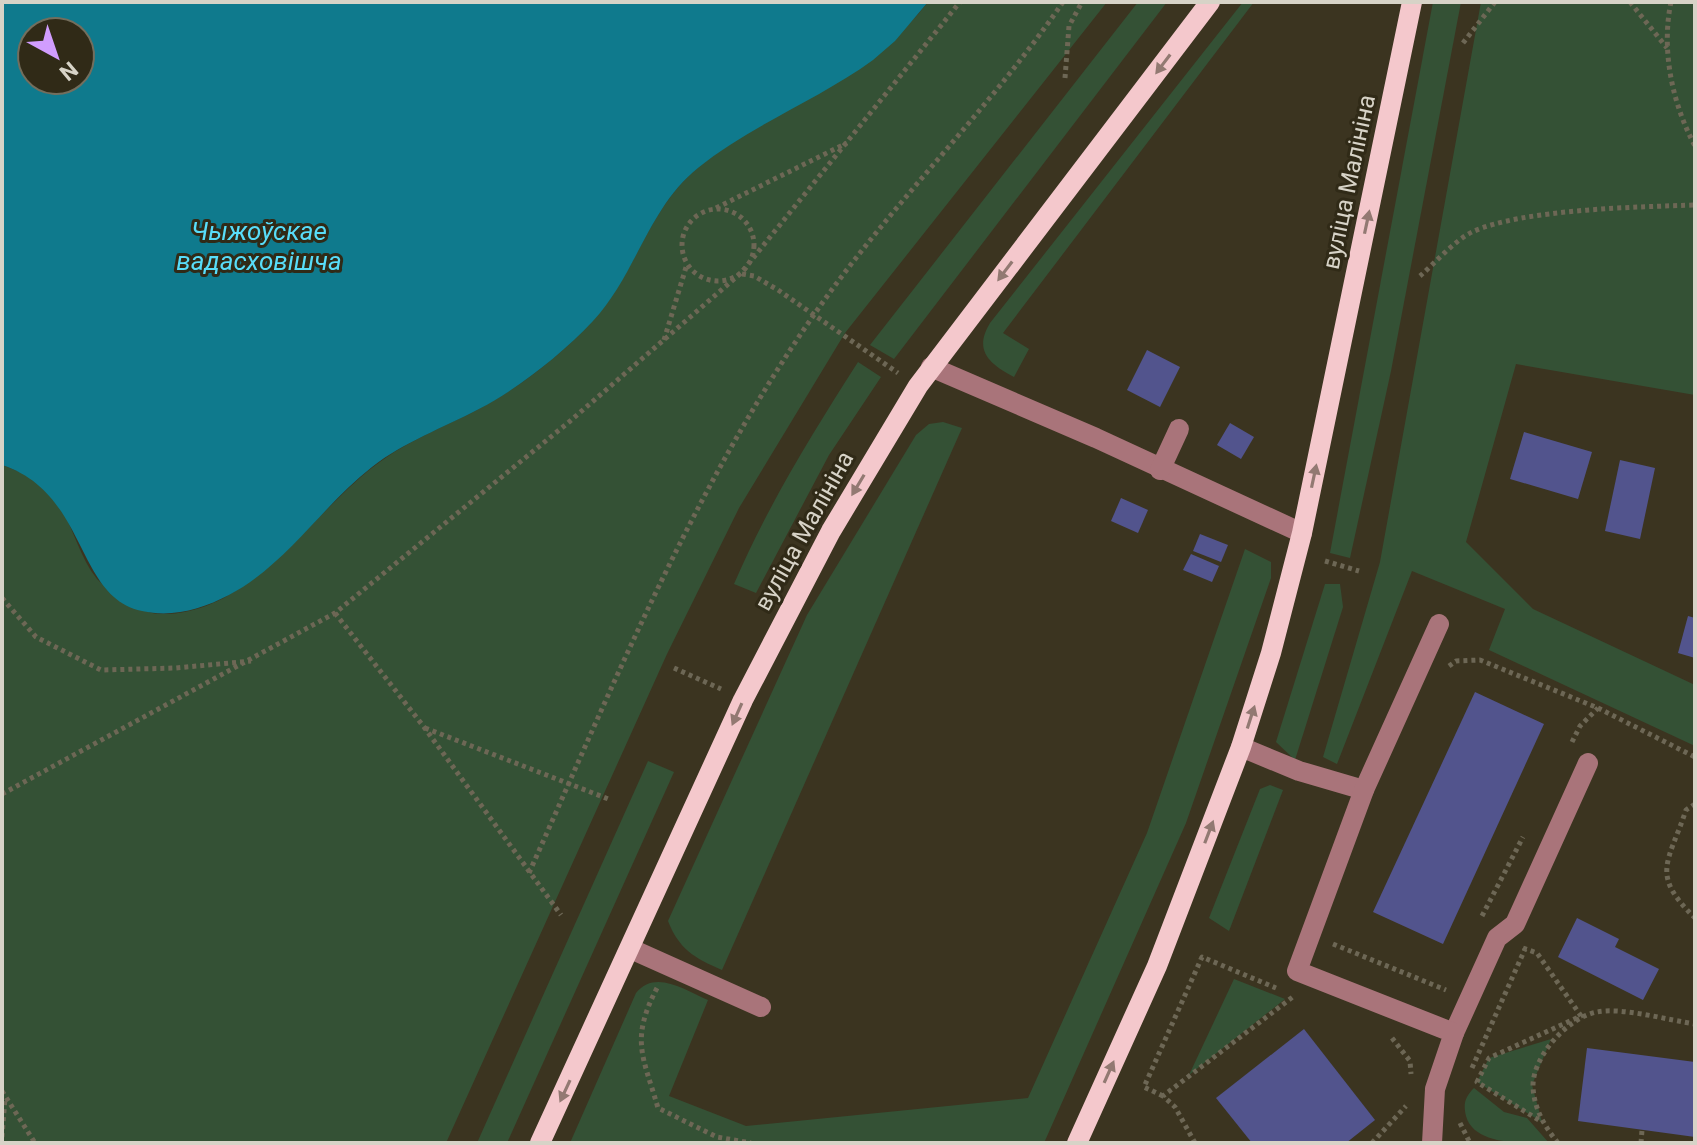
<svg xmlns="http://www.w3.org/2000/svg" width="1697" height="1145" viewBox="0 0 1697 1145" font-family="Roboto,sans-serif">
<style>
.green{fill:#345135}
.water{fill:#0f7a8d;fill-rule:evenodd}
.building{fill:#52548d}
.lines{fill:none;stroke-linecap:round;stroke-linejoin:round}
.path{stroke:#6d6755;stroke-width:5;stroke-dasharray:4 4;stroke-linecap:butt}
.minor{stroke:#a9747a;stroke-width:20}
.major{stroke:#f4c8cc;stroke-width:20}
.oneway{fill:#927972}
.labels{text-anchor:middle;stroke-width:6;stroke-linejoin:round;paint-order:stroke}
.street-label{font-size:24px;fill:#d7d3c7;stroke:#302a17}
.water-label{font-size:26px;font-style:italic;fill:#58ddf9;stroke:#302a17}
</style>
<rect width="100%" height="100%" fill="#3b3420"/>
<!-- green -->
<g class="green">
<path d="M928,2H1107L845,333L739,508L667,654L446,1143H2V465C18,471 32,476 45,488C72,513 75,552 97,579C103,586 114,592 122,597C135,607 144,613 160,614C254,616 315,506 384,459C412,439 446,426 477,410C519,388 563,354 594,319C636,273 649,207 699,167C776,105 862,86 928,2Z"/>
<polygon points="1138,2 1167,2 894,359 870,345"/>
<path d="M1243,2H1254L1003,333L1029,349L1014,377C990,364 973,351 990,323Z"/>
<polygon points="1433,2 1461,2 1391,371 1350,558 1330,553"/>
<polygon points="1481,2 1695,2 1695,395 1516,364 1466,542 1533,609 1695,685 1695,746 1489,650 1505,609 1412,571 1337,764 1323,757 1380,562"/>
<path d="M858,362L881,377L829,455L756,593L734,584C768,505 812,434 858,362Z"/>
<path d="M943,422L962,428L722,970C694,958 679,949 668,921L807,615L916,435L929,424Z"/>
<path d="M1245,549L1271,562V578L1186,823L1044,1143H570L636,993C655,969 685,990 708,1000L669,1096L746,1126L1028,1098L1147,833Z"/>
<polygon points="1325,584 1340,584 1343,607 1295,760 1276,742"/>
<polygon points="648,761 674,772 507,1143 477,1143"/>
<polygon points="1270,785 1283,790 1229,931 1209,918 1260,789"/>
<polygon points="1234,979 1285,999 1189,1075"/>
<polygon points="1551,1039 1532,1085 1542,1122 1477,1082 1489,1058"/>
<path d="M1474,1088L1504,1112L1527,1118L1549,1143C1520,1143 1474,1145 1466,1116C1463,1104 1465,1097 1474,1088Z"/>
</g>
<!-- water -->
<path class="water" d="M2,2H928L895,41L873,60C818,100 751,125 698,168C648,208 636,275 593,321C561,355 519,388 479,409C443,428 404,442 372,467C322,506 286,565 229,595C202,609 172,618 142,611C75,597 88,493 2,465ZM32,32H80V80H32Z"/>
<!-- building -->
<g class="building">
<polygon points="1147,350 1180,367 1160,407 1127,390"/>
<polygon points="1230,423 1254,437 1241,459 1217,445"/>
<polygon points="1524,432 1592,452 1578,499 1510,479"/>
<polygon points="1620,460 1655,468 1640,539 1605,531"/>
<polygon points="1121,498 1148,510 1138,533 1111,521"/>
<polygon points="1200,534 1228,545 1221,562 1193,551"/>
<polygon points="1191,554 1219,566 1212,582 1183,570"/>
<polygon points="1688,616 1695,618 1695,658 1678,653"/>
<polygon points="1475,692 1544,724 1443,944 1373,912"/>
<polygon points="1577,918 1619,939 1615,947 1659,969 1643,1000 1558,957"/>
<polygon points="1304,1029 1375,1120 1346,1143 1252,1143 1216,1098"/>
<polygon points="1587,1048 1695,1062 1695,1137 1578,1121"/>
</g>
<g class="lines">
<!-- path -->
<g class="path">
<polyline points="1630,2 1667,48"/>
<path d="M1671,2C1661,50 1672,103 1695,146"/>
<polyline points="1463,43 1495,2"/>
<polyline points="1065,78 1069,26 1082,2"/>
<polyline points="716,208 847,143"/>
<circle cx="718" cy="245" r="36"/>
<polyline points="742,274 754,276 778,290 898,373"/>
<path d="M1420,276C1435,263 1454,241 1472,232C1522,209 1638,207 1695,205"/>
<polyline points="664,340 687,264"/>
<polyline points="1325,561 1359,571"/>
<polyline points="2,598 36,637 101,670 176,668 251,661"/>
<polyline points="335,613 424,727 561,915"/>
<polyline points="1449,666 1456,661 1480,660 1598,708 1695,757"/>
<polyline points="674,668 721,689"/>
<polyline points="425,728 611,800"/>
<polyline points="1572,742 1580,726 1598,708"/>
<polyline points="2,794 335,613 569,422 741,273 960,2"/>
<path d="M1695,804L1686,810C1668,864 1650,874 1695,918"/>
<path d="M529,873C615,681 696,482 818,309C893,202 989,110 1063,2"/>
<polyline points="1482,916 1523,837"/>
<polyline points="1333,944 1446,990"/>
<polyline points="1523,948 1537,953 1581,1016 1489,1058 1477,1082 1542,1122"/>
<path d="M657,988C630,1040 643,1056 658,1108L717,1137L751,1143"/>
<polyline points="1392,1038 1410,1061 1411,1074"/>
<polyline points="1472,1068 1525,949"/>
<polyline points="2,1091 35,1143"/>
<polyline points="1163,1096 1144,1087 1202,957 1276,988"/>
<polyline points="1460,1123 1470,1143"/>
<polyline points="2,1137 5,1098"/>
<polyline points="1195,1143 1175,1107 1163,1096 1294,996"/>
<polyline points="1372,1143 1406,1106"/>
<path d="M1558,1143C1545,1127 1534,1109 1533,1087C1532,1057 1568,1017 1597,1012C1622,1007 1668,1020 1695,1024"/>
<polyline points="1641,1143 1642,1130"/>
</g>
<!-- minor -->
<g class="minor">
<polyline points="931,367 1096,438 1302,533"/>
<polyline points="1160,470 1179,429"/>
<polyline points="1241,747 1299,771 1364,790"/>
<polyline points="631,949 761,1007"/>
<polyline points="1454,1033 1497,938 1515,924 1588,763"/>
<polyline points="1432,1143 1435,1089 1454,1033 1297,971 1364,790 1439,624"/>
</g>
<!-- major -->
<g class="major">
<polyline points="540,1143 743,700 831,531 918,386 1210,2"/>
<polyline points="1077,1143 1157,966 1241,747 1271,653 1302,533 1412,2"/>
</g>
</g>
<!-- one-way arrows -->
<defs><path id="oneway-solid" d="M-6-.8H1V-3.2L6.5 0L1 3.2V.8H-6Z" transform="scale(2)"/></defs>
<g class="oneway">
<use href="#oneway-solid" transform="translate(1163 64) rotate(127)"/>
<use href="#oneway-solid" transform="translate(1367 222) rotate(-78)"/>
<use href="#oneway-solid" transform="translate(1005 271) rotate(127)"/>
<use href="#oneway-solid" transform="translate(1314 476) rotate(-78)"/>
<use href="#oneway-solid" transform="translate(858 485) rotate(121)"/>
<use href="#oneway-solid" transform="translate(737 714) rotate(114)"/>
<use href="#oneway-solid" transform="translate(1251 717) rotate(-72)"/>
<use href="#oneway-solid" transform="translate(1209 832) rotate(-69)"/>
<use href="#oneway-solid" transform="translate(1109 1072) rotate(-66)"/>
<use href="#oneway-solid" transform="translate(565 1091) rotate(115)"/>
</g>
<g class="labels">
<!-- street labels -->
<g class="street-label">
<text transform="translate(1349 182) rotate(-78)" y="8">вуліца Малініна</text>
<text transform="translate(804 531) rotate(-61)" y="8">вуліца Малініна</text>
</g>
<!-- water labels -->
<g class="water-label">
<text x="259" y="240">Чыжоўскае<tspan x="259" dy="30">вадасховішча</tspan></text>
</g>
</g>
<!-- border -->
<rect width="1697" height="1145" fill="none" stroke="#d7d3c7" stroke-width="8"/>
<!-- north arrow -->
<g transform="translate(56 56) rotate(140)"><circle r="38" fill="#302a17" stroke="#736e5d" stroke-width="2"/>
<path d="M0-6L14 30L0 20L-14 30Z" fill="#d19dfe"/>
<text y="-12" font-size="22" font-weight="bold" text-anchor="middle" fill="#d7d3c7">N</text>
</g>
</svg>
